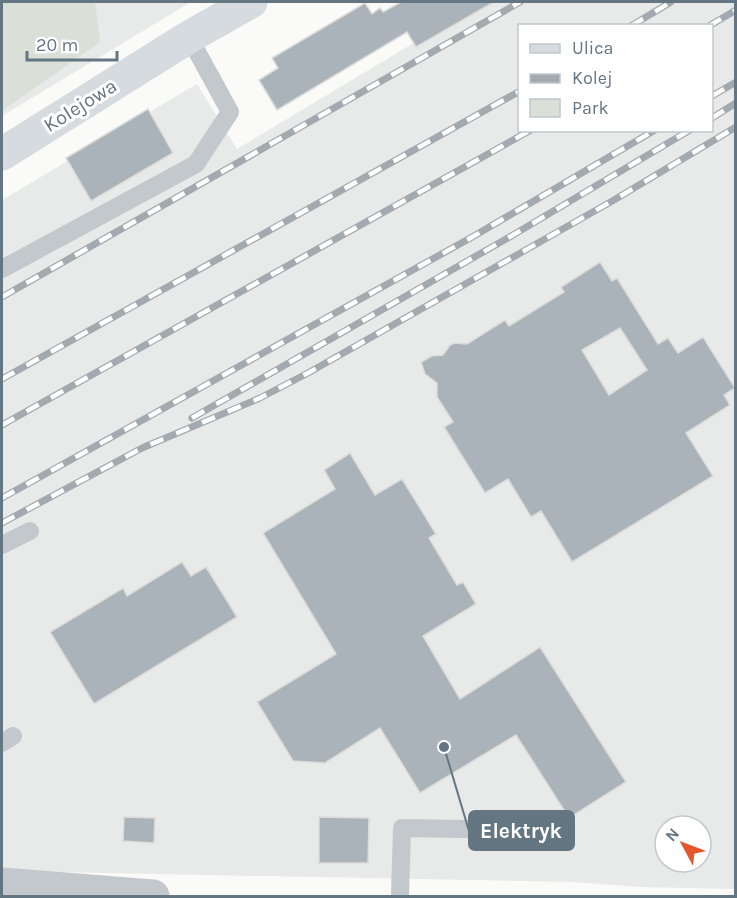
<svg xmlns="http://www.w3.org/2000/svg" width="737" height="898" viewBox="0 0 737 898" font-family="Karla,sans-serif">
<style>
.built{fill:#e8e9e9;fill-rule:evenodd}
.green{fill:#dadfd7}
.building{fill:#aab3b9;stroke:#dcdcda;stroke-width:1.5;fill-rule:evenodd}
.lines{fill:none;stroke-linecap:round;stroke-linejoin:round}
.lane{stroke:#c3c8cc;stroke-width:18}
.street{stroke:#c3c8cc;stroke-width:33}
.secondary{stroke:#d6dbdf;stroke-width:33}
.rail-casing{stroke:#a2aab0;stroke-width:7}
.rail{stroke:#fff;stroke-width:4.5;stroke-dasharray:14;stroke-linecap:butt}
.labels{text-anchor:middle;stroke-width:6;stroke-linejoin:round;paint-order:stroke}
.street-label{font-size:20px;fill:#657683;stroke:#fff}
.leader{fill:none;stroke:#657683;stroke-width:2}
.callout-dot{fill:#657683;stroke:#fff;stroke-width:2}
.callout{fill:#657683;stroke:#657683;stroke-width:2}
.callout-label{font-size:21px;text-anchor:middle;font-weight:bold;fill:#fff}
</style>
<rect width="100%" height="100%" fill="#fafaf8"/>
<!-- built -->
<g class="built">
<polygon points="2,2 191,2 2,116"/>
<path d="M482,2H735V889L641,887L573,882L2,871V200L197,84L237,149ZM520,26H712V130H520ZM665,826H701V862H665Z"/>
</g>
<!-- green -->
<polygon class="green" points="2,2 95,2 100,42 2,111"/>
<!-- building -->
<g class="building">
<polygon points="401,2 494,2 416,47 407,32 277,110 259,80 278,68 272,58 365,3 372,14 380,8 383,12"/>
<polygon points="148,109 173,153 91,201 66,158"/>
<path d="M600,262L612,281L617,278L658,344L668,338L678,353L703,337L735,388L724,395L730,405L686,433L713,476L572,562L541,511L531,517L508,479L485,493L444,427L453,422L437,397V383L425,374L421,362L432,356L443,355L450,345L455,343L467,344L505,320L509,326L564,292L561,287ZM620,328L647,370L609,395L582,350Z"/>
<polygon points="350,453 375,495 402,479 436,534 429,538 457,585 463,582 476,604 423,636 460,699 540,647 626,782 569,818 516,735 420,793 380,728 325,763 293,761 257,702 336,654 263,533 335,489 324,470"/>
<polygon points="182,562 191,576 206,567 237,617 94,704 50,632 123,588 127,596"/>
<polygon points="124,817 155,818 154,843 123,841"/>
<polygon points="319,817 369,818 368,863 319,863"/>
</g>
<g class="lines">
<!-- lane -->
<g class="lane">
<polyline points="2,269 196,164 230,112 189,37"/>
<polyline points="2,545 30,531"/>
<polyline points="2,743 13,736"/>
<polyline points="400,896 402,828 520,830"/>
</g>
<!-- street -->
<polyline class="street" points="2,884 153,896"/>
<!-- secondary -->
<polyline class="secondary" points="2,154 189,37 251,2"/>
<defs>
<g id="rail">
<polyline points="631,26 671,2"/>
<polyline points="709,26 736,10"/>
<polyline points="712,96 736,82"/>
<polyline points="712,118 736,103"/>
<polyline points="2,297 520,2"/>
<polyline points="2,379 520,91"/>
<polyline points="192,418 513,235 690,130"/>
<polyline points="2,425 531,130"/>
<polyline points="2,498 474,236 655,130"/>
<polyline points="2,523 142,448 260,398 308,373 614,200 736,127"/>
</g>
</defs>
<!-- rail casing -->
<use href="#rail" class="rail-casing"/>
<!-- rail -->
<use href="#rail" class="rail"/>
</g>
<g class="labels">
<!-- street labels -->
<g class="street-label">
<text transform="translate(80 105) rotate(-32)" y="7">Kolejowa</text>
</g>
</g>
<!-- callouts -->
<path class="leader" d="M444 747L469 831"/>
<circle class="callout-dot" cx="444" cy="747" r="6"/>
<rect class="callout" x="469" y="811" width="105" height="39" rx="6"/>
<g class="callout-label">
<text x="521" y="838">Elektryk</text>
</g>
<!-- border -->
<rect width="737" height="898" fill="none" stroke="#657683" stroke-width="6"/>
<!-- legend -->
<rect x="518" y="24" width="195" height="108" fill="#ffffff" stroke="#c1c8cd" stroke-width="1.5"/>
<rect x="530" y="44" width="30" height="9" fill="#d6dbdf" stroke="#c1c8cd" stroke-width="1.5"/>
<text x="572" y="54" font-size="18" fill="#657683">Ulica</text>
<rect x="530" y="74" width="30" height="9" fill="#a2aab0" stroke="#c1c8cd" stroke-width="1.5"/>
<text x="572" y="84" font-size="18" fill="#657683">Kolej</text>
<rect x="530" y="99" width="30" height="18" fill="#dadfd7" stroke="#c1c8cd" stroke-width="1.5"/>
<text x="572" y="114" font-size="18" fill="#657683">Park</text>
<!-- north arrow -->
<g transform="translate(683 844) rotate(311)"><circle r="28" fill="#ffffff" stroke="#c1c8cd" stroke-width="1.5"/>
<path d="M0-4.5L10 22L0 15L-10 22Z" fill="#e4572e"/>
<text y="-9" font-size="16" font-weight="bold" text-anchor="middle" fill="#657683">N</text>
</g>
<!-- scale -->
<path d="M27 51v9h90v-9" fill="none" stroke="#657683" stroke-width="3"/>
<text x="36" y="51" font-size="18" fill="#657683" stroke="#ffffff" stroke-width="4.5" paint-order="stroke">20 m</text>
</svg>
